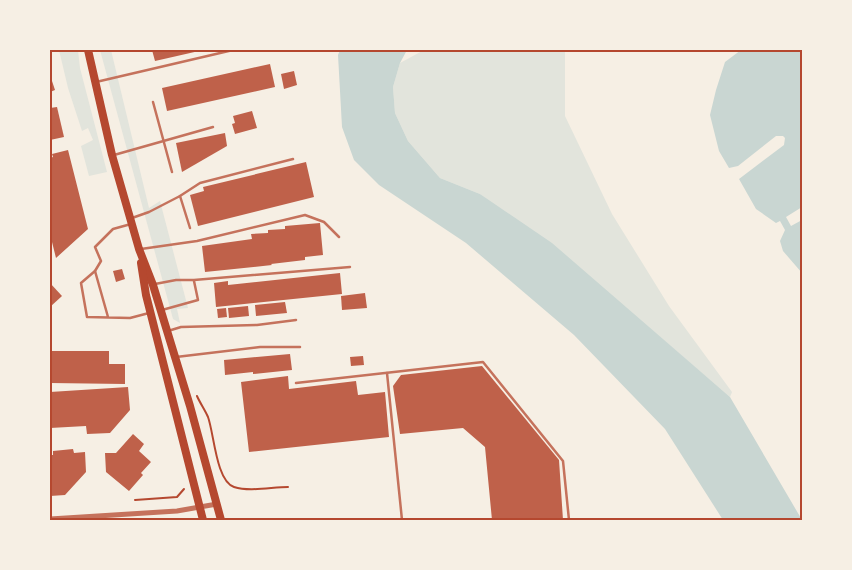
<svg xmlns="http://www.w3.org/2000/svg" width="852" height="570" viewBox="0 0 852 570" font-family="'Open Sans',sans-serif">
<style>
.green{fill:#e2e4dc}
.water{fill:#c9d6d2}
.building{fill:#bf614a}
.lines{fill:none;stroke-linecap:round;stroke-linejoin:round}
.path{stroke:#b5482f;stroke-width:2}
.service{stroke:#c5725c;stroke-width:2.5}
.minor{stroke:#c5725c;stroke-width:5}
.primary{stroke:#b5482f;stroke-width:8}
.neatline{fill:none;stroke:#b5482f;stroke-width:2}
</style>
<rect width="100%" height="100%" fill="#f6efe4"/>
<!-- green -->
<g class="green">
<polygon points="59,50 78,50 80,68 107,172 89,176 81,146 93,140 88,128 82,131 68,88"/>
<polygon points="100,50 111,50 149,208 160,201 188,308 177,309 180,323 173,319"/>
<polygon points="424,50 565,50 565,116 612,214 669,306 732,392 730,397 654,332 480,194 440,178 408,141 395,113 393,87 400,63"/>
</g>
<!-- water -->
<g class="water">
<polygon points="340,50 407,50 400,63 393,87 395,113 408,141 440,178 480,194 552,243 730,397 802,520 723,520 665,429 574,335 466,243 379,185 354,160 342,127 338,55"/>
<polygon points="741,50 802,50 802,207 786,217 791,226 802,220 802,273 783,251 780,241 785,230 780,221 776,223 756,209 739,179 784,145 785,138 783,136 776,136 738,166 729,168 719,151 710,115 716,90 725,62"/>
</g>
<!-- building -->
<g class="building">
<polygon points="152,50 199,50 199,51 155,61"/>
<polygon points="270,64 275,87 167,111 162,88"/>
<polygon points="294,71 297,85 284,89 281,74"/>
<polygon points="50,75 55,90 50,92"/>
<polygon points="57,107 64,137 50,140 50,108"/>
<polygon points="252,111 257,128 235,134 232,124 235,123 233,116"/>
<polygon points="225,133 227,146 182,172 176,143"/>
<polygon points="68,150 88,229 56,258 50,234 50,158 53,157 52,154"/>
<polygon points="306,162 314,197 198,226 190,195 204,191 203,187"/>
<polygon points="320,223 323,255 305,257 305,260 271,264 272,265 205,272 202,246 252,239 251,234 268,233 268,230 285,229 285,226"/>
<polygon points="122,269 125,279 116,282 113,271"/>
<polygon points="340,273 342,294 216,307 214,283 228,281 228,285"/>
<polygon points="50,283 62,296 50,307"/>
<polygon points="365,293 367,308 342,310 341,296"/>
<polygon points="285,302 287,313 256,316 255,305"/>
<polygon points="248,306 249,316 229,318 228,308"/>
<polygon points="226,308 227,317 218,318 217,309"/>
<polygon points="50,351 109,351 109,364 125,364 125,384 50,383"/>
<polygon points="290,354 292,370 253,374 253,372 225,375 224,360"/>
<polygon points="363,356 364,365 351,366 350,357"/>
<polygon points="482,366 559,460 563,520 492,520 485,447 463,428 400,434 393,386 401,375"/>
<polygon points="288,376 289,389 356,381 358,395 385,392 389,437 249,452 241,382"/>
<polygon points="128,387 130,410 110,433 87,434 86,426 50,428 50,392"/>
<polygon points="133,434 144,444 139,451 151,462 141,473 143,475 129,491 106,472 105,453 116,453"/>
<polygon points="73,449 74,453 85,452 86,472 65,495 50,496 50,455 53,455 53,451"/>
</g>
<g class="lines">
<!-- path -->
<g class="path">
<path d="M197,396C200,403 205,410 208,417C214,433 216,481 234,487C250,492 272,487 288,487"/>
<polyline points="135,500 177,497 184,489"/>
</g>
<!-- service -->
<g class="service">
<polyline points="96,82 233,50"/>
<polyline points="153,102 172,172"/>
<polyline points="114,155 213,127"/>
<polyline points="180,196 200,183 293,159"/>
<polyline points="132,218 149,212 180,196 190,228"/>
<polyline points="141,249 197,241 305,215 324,222 339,237"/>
<polyline points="95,271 101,261 95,247 113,229 131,224"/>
<polyline points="155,284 176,280 194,280 350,267"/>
<polyline points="162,310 198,300 194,281"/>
<polyline points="108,317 95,271 81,283 87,317 130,318 149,313"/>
<polyline points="168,331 181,327 257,325 296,320"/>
<polyline points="176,357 260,347 300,347"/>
<polyline points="387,373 402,520"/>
<polyline points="296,383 483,362 563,461 569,520"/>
</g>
<!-- minor -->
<polyline class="minor" points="50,519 177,511 217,504"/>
<!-- primary -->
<g class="primary">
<polyline points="88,50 112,155 139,249 153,285 190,406 221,520"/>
<polyline points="141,263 146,295 203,520"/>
</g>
</g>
<!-- border -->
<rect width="852" height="570" fill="none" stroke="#f6efe4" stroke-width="102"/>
<rect x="51" y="51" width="750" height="468" class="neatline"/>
</svg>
